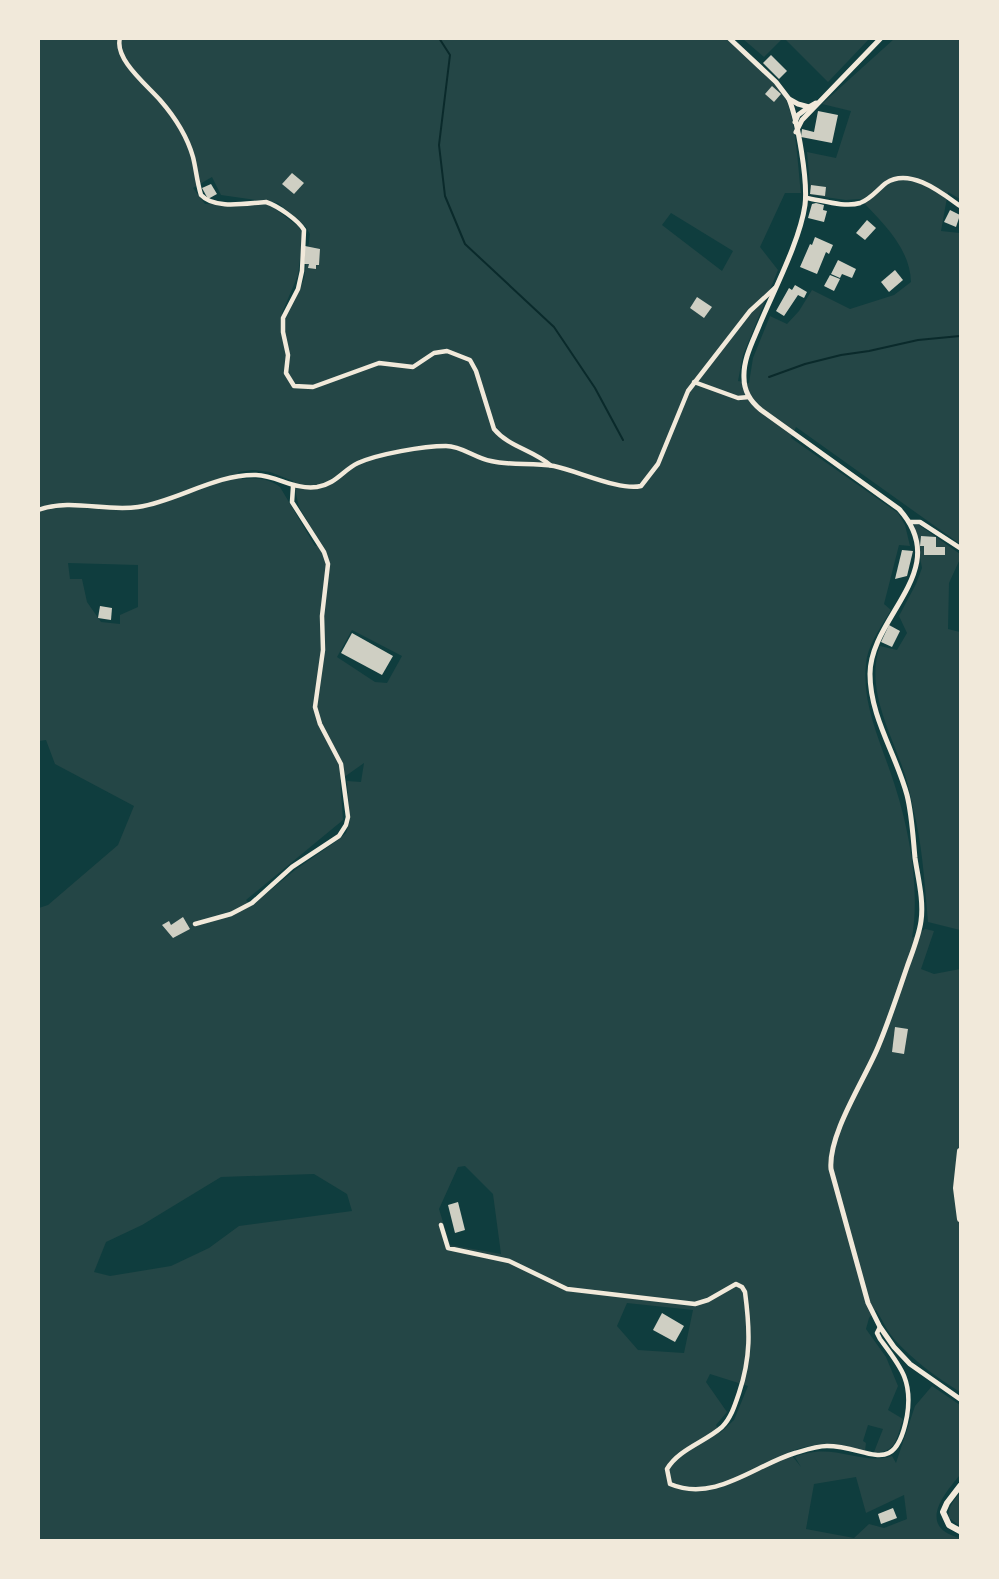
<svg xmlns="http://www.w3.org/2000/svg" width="999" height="1579" viewBox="0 0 999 1579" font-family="Barlow,sans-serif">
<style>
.green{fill:#244646;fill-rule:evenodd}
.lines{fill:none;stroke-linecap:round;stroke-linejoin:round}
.stream{stroke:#0a2a2b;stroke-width:2}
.building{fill:#cfcfc3}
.minor{stroke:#f1e9da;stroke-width:4.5}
.tertiary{stroke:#f1e9da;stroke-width:5}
.secondary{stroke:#f1e9da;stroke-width:6}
</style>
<rect width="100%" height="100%" fill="#0f3d3e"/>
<!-- green -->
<g class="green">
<path d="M39,39H726C746,55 770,73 784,96C796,116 798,168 801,193H785L760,247L778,270L743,355L738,381L749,383L753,358L770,316L787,324L799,311L812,290L850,309L894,295L911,282C910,248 883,223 860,199L846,200L811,195L807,152L836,158L851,111L822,104L894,39H960V199L948,192L941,231L960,233V544L796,427L791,438L898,513L905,525L910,546L899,545L884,604L891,610C883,624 871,640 867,657C859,702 882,744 895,786C910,833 920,890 912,938L925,929L934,931L921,969L934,974L960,969V1392C936,1377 914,1361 894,1339C887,1331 882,1319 876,1310L869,1318L866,1329L886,1357L898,1386L888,1410L903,1419C897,1437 896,1454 874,1452L883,1429L868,1425L863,1441L866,1443L865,1451C835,1445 818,1441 789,1452L801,1467L795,1457C833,1441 860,1466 892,1456L896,1463L915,1406L932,1386L960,1405V1475C943,1495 917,1527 960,1538V1540H39V908L48,905L118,845L134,806L55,764L46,740L39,741ZM212,177L221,195L278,203L306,227L310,234L304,279L285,320L282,313L298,275L303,235L299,227L270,205L205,204L193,188ZM671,213L733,251L722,271L662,225ZM253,470L270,472L293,481L299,507L321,544L315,546L280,487C268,478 256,478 242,479L238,472ZM68,563L138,565V607L120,615V624L101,622L87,602L82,579H70ZM352,630L402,656L387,683L375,682L337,657ZM364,763L361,782L347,781L350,821L346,833L338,840L295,870L251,906L246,900L343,820L340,780ZM465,1166L493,1194L501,1254L450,1245L439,1209L458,1167ZM314,1174L347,1194L352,1211L239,1226L209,1248L171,1266L110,1276L94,1272L106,1242L142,1225L221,1177ZM627,1303L693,1310L684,1353L638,1350L617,1326ZM710,1374L748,1386L734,1420L720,1433L716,1425L727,1412L706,1382ZM856,1477L866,1513L904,1495L907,1519L884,1528L869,1524L854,1538L806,1529L814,1484Z"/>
<polygon points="743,39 782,39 764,57"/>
<polygon points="785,39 869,39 828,82"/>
<path d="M914,524L919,525L960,554V559L949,583L948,629L960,632V930L928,922C925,888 923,854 916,821C912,804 909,785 903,769C890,731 865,687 880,646L897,650L907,633L899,616L916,584L922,568Z"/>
<path d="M960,1493V1526L949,1518C947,1507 954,1501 960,1493Z"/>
</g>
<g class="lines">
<!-- stream -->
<g class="stream">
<polyline points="439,38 450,55 439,145 445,196 465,244 554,327 595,388 623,440"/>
<polyline points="769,377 805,364 841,355 869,351 918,340 960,336"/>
</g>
</g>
<!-- building -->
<g class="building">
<polygon points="771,55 787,71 779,79 763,63"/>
<polygon points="772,86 781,94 774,102 765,94"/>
<polygon points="818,111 838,115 832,143 801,137 802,129 814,132"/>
<polygon points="292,173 304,183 294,194 282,184"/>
<polygon points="211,184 217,194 208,199 202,188"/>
<polygon points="811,185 826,187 825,196 810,194"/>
<polygon points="816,203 824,205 823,210 827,211 824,222 808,218 812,204"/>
<polygon points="950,210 960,215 956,227 944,222"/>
<polygon points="867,220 876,228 865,240 856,233"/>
<polygon points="815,237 833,245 829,254 826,252 817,274 800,267 810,244 812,245"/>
<polygon points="305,246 320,249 319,265 316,265 316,269 308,268 309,264 304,264"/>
<polygon points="838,260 856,269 852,278 842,274 840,278 831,274"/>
<polygon points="895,270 903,280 889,292 881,282"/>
<polygon points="830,275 840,279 834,291 824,286"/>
<polygon points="795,285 807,292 804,298 798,295 784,316 776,311 789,288 792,290"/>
<polygon points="697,297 712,307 704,318 690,308"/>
<polygon points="921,536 936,537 936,547 945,547 945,555 924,555 924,546 920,546"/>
<polygon points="902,550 913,551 907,576 895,579"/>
<polygon points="100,606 112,608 111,620 98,618"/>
<polygon points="889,625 900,631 892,647 881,642"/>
<polygon points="352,633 393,656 382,675 341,653"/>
<polygon points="183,917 190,929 173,938 162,925 169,921 171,925"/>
<polygon points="895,1027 908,1029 904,1054 892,1052"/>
<polygon points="458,1202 465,1230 455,1233 448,1205"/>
<polygon points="662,1313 684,1326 675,1342 653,1330"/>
<polygon points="893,1508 897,1518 881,1524 878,1514"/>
</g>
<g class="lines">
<!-- minor -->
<g class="minor">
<path d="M120,38C114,59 147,85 160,100C174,116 187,136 193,157C196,169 197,182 201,195C215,210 247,203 266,202C278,206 298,220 304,230L302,271L298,289L283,318V332L288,355L286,373L294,386L313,387L379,363L413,367L434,353L447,351L470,360L476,371L494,429C509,447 533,450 550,465"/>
<path d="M806,198C821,200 845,208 860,203C871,199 877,190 886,183C910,167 942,193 960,206"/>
<polyline points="694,382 738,398 749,397"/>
<path d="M38,510C72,498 104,512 138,507C178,501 215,474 256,475C278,476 294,490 317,487C336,484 343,470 358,463C378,454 423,446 446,446C462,446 475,458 491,461C511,466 533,462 554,466C578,471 620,491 641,486L658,464L688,391L750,311L775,288"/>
<polyline points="909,522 920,522 960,548"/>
<polyline points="195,924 231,914 252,903 292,867 339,836 346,825 348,817 341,764 320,724 315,707 323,650 322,616 328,564 324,552 292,502 293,487"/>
<path d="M441,1225L448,1248L509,1261L567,1289L695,1304L708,1300L736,1284L742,1287L745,1292C750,1330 751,1357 739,1393C735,1405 731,1418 722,1427C705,1442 679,1449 667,1469L670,1484C715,1503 755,1465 795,1453C805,1450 817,1446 827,1446C869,1446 895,1480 907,1416C913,1380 900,1366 880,1339L877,1333L880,1327"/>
</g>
<!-- tertiary -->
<g class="tertiary">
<polyline points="729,38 776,82 789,99 798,104 809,107 816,103"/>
<path d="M789,99C798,122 808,181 805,205C800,241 773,292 759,326C752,343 743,360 744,378C744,391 751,402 761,410L899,509C954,570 870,616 870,674C870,717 896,754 907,795C912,815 913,837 915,858C918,878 924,901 921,921C919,936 912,953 907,967C898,993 889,1021 878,1047C865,1079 828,1134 831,1169L868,1303L880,1327L894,1347L910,1364L960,1399"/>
<polyline points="795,122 798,115 809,107"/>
<polyline points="796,132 802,120 881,38"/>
</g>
<!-- secondary -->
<g class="secondary">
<polyline points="960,1151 956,1188 960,1219"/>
<polyline points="960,1486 947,1503 943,1512 949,1525 960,1531"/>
</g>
</g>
<!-- border -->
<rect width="999" height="1579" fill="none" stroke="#f1e9da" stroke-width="80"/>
</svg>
